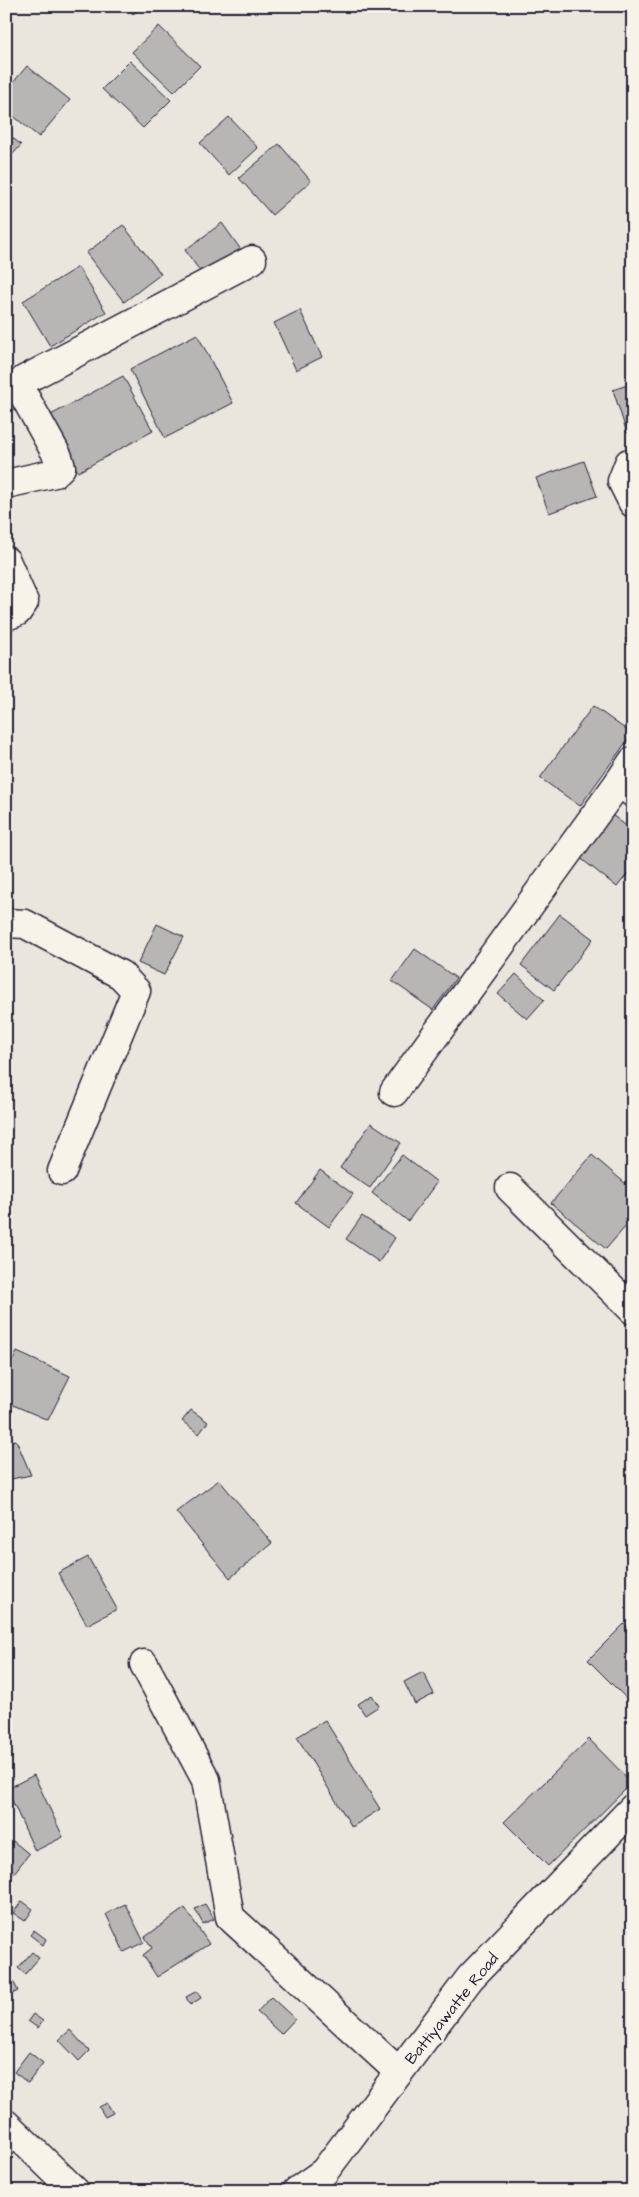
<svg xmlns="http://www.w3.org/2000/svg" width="639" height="2197" viewBox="0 0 639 2197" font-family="'Architects Daughter',sans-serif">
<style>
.building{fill:#b8b6b5;stroke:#22223b}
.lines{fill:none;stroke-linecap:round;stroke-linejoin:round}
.minor-casing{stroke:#22223b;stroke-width:31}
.minor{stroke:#f7f3e8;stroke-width:28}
.labels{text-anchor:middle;stroke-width:5;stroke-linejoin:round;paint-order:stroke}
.street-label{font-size:16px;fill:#22223b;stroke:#f7f3e8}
</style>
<rect width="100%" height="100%" fill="#eae6de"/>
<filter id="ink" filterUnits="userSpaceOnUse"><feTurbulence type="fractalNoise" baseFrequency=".02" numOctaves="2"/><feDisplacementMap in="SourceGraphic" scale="10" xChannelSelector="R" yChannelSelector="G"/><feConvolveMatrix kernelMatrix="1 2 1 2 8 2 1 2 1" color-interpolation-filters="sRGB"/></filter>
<g filter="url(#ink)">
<!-- building -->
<g class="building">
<polygon points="127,6 143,6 133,14"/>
<polygon points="159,26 200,66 174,92 132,52"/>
<polygon points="130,61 171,100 143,128 102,89"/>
<polygon points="27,66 70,100 39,137 6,110 6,91"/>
<polygon points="229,117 258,148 229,175 200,143"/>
<polygon points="6,132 21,145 6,162"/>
<polygon points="279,144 311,181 272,215 239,178"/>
<polygon points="222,223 244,254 207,281 185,250"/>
<polygon points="123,225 161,274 124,302 86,253"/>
<polygon points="78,267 106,312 50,346 23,301"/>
<polygon points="300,310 322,357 296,370 274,323"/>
<polygon points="197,334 233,403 165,438 130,369"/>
<polygon points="123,376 153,431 78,472 47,417"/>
<polygon points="633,383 633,432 627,433 613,390"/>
<polygon points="584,461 597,496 549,513 536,478"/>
<polygon points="633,635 633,654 625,639"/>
<polygon points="593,706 632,734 580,806 540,778"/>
<polygon points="612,815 633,831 633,867 617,887 579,857"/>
<polygon points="560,914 593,939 554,990 521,965"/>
<polygon points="157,924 184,937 164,975 138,963"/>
<polygon points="415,949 456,978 433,1010 392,981"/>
<polygon points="516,974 544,1000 527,1019 498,994"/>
<polygon points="371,1123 401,1143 370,1188 340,1168"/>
<polygon points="402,1155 437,1182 408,1221 372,1193"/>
<polygon points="592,1155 633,1190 633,1218 606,1249 551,1203"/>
<polygon points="320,1170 353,1194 329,1227 296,1203"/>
<polygon points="362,1216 395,1238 379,1262 346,1239"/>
<polygon points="17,1352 70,1376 48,1420 6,1402 6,1374"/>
<polygon points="191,1410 208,1422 199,1434 182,1421"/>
<polygon points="16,1440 31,1475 6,1480 6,1442"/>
<polygon points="219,1480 272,1543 230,1578 176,1512"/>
<polygon points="88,1557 117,1609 87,1625 58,1573"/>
<polygon points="624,1624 633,1633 633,1705 588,1660"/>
<polygon points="423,1672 434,1694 415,1704 404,1682"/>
<polygon points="372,1695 379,1706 365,1715 358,1704"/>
<polygon points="325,1720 380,1809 352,1827 297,1737"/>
<polygon points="589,1739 632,1783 548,1866 504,1822"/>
<polygon points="34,1775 63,1837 35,1851 7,1789"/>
<polygon points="13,1841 29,1854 6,1883 6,1850"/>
<polygon points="22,1901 33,1909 25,1921 13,1913"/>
<polygon points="125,1904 144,1942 124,1952 106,1914"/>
<polygon points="205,1904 214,1919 203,1924 195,1909"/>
<polygon points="185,1908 209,1944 157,1977 143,1955 152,1948 145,1937"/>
<polygon points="34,1930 46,1939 43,1945 30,1935"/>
<polygon points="32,1952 39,1958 25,1974 18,1968"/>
<polygon points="13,1981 18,1991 12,1994 7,1984"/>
<polygon points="197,1991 201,1998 190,2005 186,1997"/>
<polygon points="271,1997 295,2019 281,2034 257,2012"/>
<polygon points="33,2014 43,2021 38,2028 28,2021"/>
<polygon points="70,2030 89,2051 79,2061 59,2040"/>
<polygon points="29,2052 43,2063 28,2083 14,2072"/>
<polygon points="107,2103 113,2113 105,2117 99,2107"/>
</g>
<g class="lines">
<defs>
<g id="minor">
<polyline points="633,462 629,463 622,481 633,503"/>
<polyline points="6,484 55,473 61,467 58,457 21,390 24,380 252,260"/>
<polyline points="6,561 24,602 17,612 6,616"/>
<polyline points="619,782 633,761"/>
<polyline points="6,923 25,924 121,975 136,991 62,1171"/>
<polyline points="394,1092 619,782 633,793"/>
<polyline points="510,1188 633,1310"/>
<polyline points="144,1664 206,1780 230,1917 399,2072"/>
<polyline points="6,2124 75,2191"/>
<polyline points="297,2191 324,2172 470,1978 633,1808"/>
</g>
</defs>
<!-- minor casing -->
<use href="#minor" class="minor-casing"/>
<!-- minor -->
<use href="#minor" class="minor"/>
</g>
</g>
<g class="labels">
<!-- street labels -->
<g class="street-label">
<text transform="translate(451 2008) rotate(-51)" y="6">Battiyawatte Road</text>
</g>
</g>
<!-- margin -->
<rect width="639" height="2197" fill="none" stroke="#f7f3e8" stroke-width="25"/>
<rect x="12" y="12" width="614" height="2172" fill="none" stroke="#22223b" stroke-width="2" filter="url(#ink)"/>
</svg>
